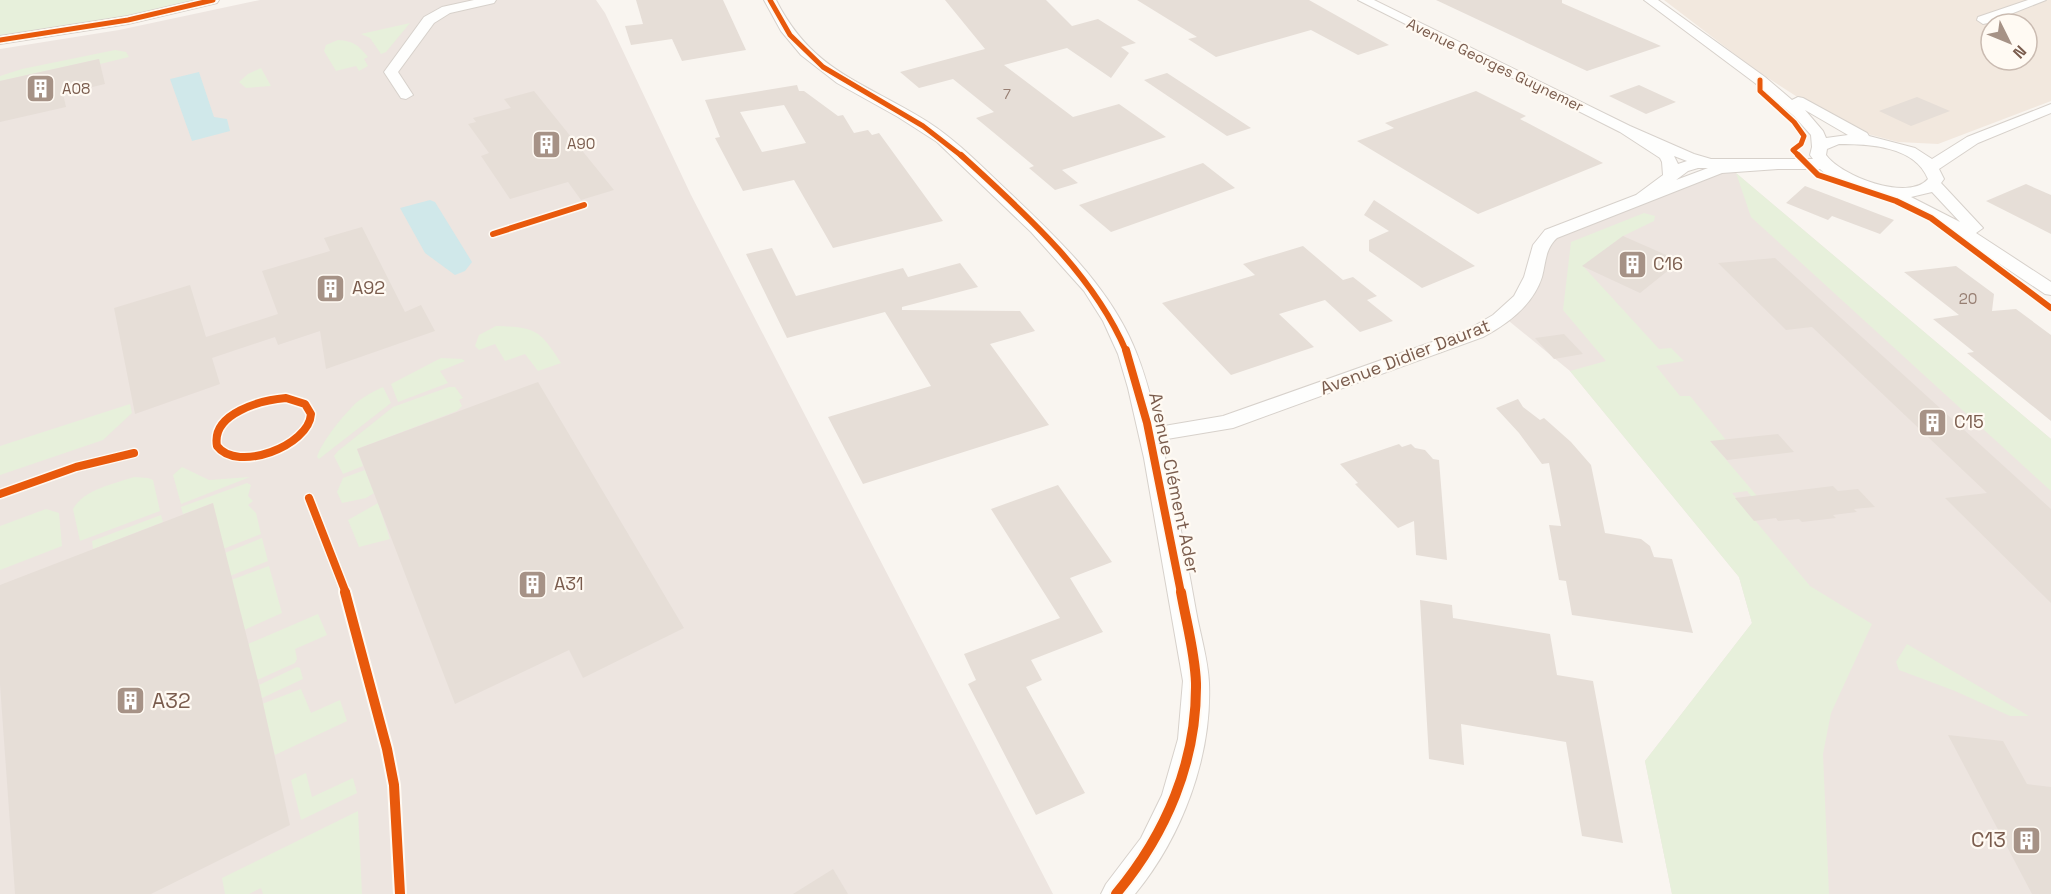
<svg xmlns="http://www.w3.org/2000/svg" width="2051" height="894" viewBox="0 0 2051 894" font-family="'Space Grotesk',sans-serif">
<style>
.residential{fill:#f2e8de;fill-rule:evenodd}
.industrial{fill:#ede5e0}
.green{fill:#e7f0db}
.water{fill:#d0e8ea}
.building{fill:#e6ded7;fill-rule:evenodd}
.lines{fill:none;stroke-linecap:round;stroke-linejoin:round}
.street-casing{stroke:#d7d1cb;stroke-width:2}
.street{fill:#fefefd;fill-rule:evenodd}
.cycleway-far3-casing{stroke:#fffaf3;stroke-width:8}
.cycleway-far2-casing{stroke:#fffaf3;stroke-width:9}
.cycleway-far1-casing{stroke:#fffaf3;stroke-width:11}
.cycleway-casing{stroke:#fffaf3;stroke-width:14}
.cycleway-far3{stroke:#e8590c;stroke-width:5}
.cycleway-far2{stroke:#e8590c;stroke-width:6}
.cycleway-far1{stroke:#e8590c;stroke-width:8}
.cycleway{stroke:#e8590c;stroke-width:10}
.labels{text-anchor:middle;stroke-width:4.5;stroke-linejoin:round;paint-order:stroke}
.far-number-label{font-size:14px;fill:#977e72}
.far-street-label{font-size:15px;fill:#7a5c4d;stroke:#fffaf3}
.far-poi-label{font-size:15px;fill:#7a5c4d;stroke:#fffaf3;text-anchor:start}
.number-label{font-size:15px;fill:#977e72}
.poi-label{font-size:18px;fill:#7a5c4d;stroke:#fffaf3;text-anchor:start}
.street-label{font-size:18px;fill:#7a5c4d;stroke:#fffaf3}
.near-poi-label{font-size:21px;fill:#7a5c4d;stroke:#fffaf3;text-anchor:start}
</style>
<rect width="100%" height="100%" fill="#f9f5f0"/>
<!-- residential -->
<path class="residential" d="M1664,0H2051V101L1938,144L1898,142L1864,133L1833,120L1754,69ZM1991,24H2027V60H1991Z"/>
<!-- industrial -->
<g class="industrial">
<polygon points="260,0 596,0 605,13 691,195 1053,894 0,894 0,49 119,30"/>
<polygon points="1706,169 1736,173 2051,439 2051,894 1672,894 1645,761 1752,623 1739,577 1570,371 1504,317 1515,307 1540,245"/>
</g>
<!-- green -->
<g class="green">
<polygon points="0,0 208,0 161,11 0,38"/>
<polygon points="410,23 386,52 381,54 370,38 361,34"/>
<path d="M338,40C354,41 358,45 368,57L364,59L368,66L359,71L356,66L336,71L324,51L326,45Z"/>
<polygon points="115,50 126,52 129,57 100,64 99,59 0,81 0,76 22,69"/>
<polygon points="261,68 271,86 246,88 239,82 248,74"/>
<polygon points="1736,173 2051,439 2051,491 1751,217"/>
<polygon points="1644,213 1655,216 1654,221 1623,236 1583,266 1659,349 1671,348 1684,361 1656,366 1680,396 1690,396 1726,440 1711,442 1757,496 1752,497 1747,491 1732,493 1810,586 1872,624 1831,713 1823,754 1829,894 1672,894 1645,761 1752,623 1739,577 1570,371 1606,361 1563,310 1571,242"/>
<path d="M496,326C536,327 540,330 561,363L538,371L525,354L505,361L495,344L479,350L475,346L479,335Z"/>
<polygon points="441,358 462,359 465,361 440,371 448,383 398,402 391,384"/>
<path d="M383,387L391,403L319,459L317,457C321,442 345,413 357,402C365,396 374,391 383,387Z"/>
<polygon points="449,387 455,387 463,398 459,400 462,406 457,411 357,449 363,466 343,474 334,456 338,451 393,407"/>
<polygon points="130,404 132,413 103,440 0,475 0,446"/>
<polygon points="182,467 209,480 250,477 181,504 173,475"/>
<polygon points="365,470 374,493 366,498 342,503 337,492 343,478"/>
<path d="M134,477L148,478L153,480L160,511L80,541L73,509C84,489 114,484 134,477Z"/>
<polygon points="247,483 251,485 248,496 253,501 248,505 256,513 261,534 223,549 213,503 183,514 181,507"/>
<polygon points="378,503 390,539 359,547 348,520"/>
<polygon points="46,509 59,513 62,546 0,570 0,526"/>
<polygon points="161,515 163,522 93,549 92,541"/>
<polygon points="262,538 268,561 230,576 225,553"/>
<polygon points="269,566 282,613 244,630 231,580"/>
<polygon points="318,614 327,635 295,649 297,659 295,663 257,680 248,644"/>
<polygon points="1907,644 2029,716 2010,716 1955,691 1899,670 1896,662"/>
<polygon points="297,667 300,668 303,679 262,698 259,685"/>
<polygon points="301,689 311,713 340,700 347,721 275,755 262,704"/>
<polygon points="306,773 312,797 353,778 357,793 301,820 291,780"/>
<polygon points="358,811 362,894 263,894 261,888 249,894 225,894 222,878"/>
</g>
<!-- water -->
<g class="water">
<polygon points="199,72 214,117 227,119 230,131 192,141 170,79"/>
<polygon points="430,200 435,202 472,262 465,271 455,275 425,253 400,208"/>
</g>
<!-- building -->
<g class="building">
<polygon points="636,0 723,0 746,50 682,61 672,39 631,45 625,26 643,24"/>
<polygon points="945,0 1046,0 1072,26 1098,19 1136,43 1121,47 1129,53 1111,78 1067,48 1004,65 1073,117 1119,104 1166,137 1062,170 1078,183 1055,190 1029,168 1034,166 976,118 994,112 953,79 919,88 900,72 985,49"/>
<polygon points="1137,0 1309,0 1389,45 1358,55 1311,30 1216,57 1188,39 1197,37"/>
<polygon points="1436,0 1562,0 1562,3 1661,46 1587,71"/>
<polygon points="99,59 105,84 63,94 66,107 0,122 0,81"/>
<polygon points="1167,73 1210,101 1251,128 1227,136 1144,80"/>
<path d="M797,85L799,91H804L838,116L843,115L854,133L868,130L872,135L879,133L943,221L833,248L794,180L743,191L715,138L720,137L705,100ZM784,105L806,143L762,152L740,112Z"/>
<polygon points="1639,85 1676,102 1646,114 1609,96"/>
<polygon points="534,91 614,190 581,200 568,182 510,199 481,156 489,153 468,124 476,122 473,118 511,108 504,99"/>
<polygon points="1476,91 1526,116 1520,119 1603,163 1478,214 1357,141 1394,128 1385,123"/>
<polygon points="1917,97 1950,111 1911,126 1879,111"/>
<polygon points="1203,163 1235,188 1111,232 1079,205"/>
<polygon points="2026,184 2051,195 2051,234 1986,201"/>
<polygon points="1805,186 1847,202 1894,220 1880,234 1832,216 1828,220 1786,203"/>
<polygon points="1374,200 1441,244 1475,266 1422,288 1369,251 1369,240 1389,231 1364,215"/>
<polygon points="362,227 405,312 421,305 435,331 326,369 320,331 278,345 275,337 212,358 220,384 135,414 114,308 190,285 206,337 278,314 262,271 330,251 324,238"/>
<polygon points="1623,236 1680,261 1640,293 1582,266"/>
<polygon points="1303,246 1343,280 1353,277 1377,296 1367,300 1393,321 1360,332 1325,300 1279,314 1314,347 1231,375 1162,303 1255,275 1243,264"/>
<polygon points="772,248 796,296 903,268 908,277 960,263 978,287 902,307 902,310 1020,311 1035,331 990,344 1049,425 863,484 828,417 931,386 885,312 787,338 746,254"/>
<polygon points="1775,258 2051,509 2051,603 1945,498 1987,493 1812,327 1786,330 1718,263"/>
<polygon points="1956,266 1994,294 1992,311 2016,309 2051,335 2051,421 1967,353 1974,352 1933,319 1959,315 1904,272"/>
<polygon points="1564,334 1583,354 1554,359 1535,338"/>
<polygon points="538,382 684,628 583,678 569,650 455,704 357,449"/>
<polygon points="1518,399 1523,407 1540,420 1544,418 1571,442 1591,465 1605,533 1641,539 1650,546 1654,557 1672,559 1693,633 1572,615 1566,581 1559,580 1549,525 1561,526 1549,463 1542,464 1519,433 1496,408"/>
<polygon points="1778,434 1794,452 1727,460 1710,441"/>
<polygon points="1399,444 1402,447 1411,444 1415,448 1425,450 1433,459 1439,460 1447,560 1416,555 1414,521 1398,528 1355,484 1358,483 1340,464"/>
<polygon points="1058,485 1112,562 1070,578 1103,632 1031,660 1042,680 1026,687 1085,793 1036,815 968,684 976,680 964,654 1060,618 991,509"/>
<polygon points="1833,486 1838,491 1858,489 1875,507 1854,509 1857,512 1833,515 1836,518 1802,522 1799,519 1778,521 1776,518 1754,521 1735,498"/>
<polygon points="213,503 259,685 290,825 151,894 15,894 0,685 0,585"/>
<polygon points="1420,600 1452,605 1453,618 1550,634 1557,675 1593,681 1623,843 1582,836 1566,742 1461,724 1464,765 1429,759"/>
<polygon points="1948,735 2003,741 2027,784 2051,787 2051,894 2032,894"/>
<polygon points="833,869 848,894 793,894"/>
</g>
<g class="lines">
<defs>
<g id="street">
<polygon points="197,0 219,0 217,3 128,24 0,44 0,36 128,16"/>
<polygon points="474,0 496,0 494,3 450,13 434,23 398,72 413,95 406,99 401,98 384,72 424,17 442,7"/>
<path d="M764,0H776C813,73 865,82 928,122C959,142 984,169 1011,194C1055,236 1102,280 1129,336C1143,365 1151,396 1158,427L1223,416L1469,329L1493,315L1514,296L1524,277L1533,245L1545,230L1636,195L1663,175L1662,162L1660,158L1620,132L1358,0H1374L1630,126L1694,154L1711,159H1813L1810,155L1812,147L1811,135L1794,116L1755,83L1644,0H1658L1765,77L1792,100L1798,97L1803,98L1867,133L1869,136L1915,148L1932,159L1967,137L2051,104V113L1978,143L1939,169L1944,179L1941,183L1983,228L1976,233L2051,282V295L2045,294L1937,222L1889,198L1887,195L1850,185L1827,175L1820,169H1778L1722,173L1557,238C1545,249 1546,262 1542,277C1533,305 1508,324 1483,337L1233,428L1161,440C1175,497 1186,554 1196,611C1200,634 1208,659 1209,683C1212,757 1182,837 1135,894H1101L1106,884L1141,838L1162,795L1178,739L1183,681L1144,458L1128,388L1118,354L1103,321L1084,291L1031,232L937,142L898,117L837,83L801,55L781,31ZM1805,110L1848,135L1826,138L1823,131ZM1839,144C1869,144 1915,146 1928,179C1908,202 1841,176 1826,155L1827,149ZM1674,156L1687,161L1678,164ZM1698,168H1708L1676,180L1688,171ZM1932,192L1960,222L1911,197Z"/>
<polygon points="2028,0 2046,0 1988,23 1983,24 1977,20 1978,17"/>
</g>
</defs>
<!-- street casing -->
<use href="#street" class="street-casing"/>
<!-- street -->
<use href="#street" class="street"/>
<defs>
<g id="cycleway-far3">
<polyline points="770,0 790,35 823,67 923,126 963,157"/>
<polyline points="0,40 128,20 213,0"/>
<polyline points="1760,80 1760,91 1794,122 1804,136 1801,144 1793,150 1800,157"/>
</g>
<g id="cycleway-far2">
<path d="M961,155C1023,212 1093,273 1126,351"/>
<polyline points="1798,155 1818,175 1896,201 1931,218 2051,308"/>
<polyline points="493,234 584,205"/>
</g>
<g id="cycleway-far1">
<polyline points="1126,350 1147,423 1181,593"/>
<path d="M286,398L305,404L311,414C309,446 237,473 217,446C211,413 262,400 286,398Z"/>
<polyline points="0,494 76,467 134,453"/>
<polyline points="309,498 346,593"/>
</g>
<g id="cycleway">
<polyline points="345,592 387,749 394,785 400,894"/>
<path d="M1116,894C1166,834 1197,762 1196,683C1195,653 1186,621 1181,592"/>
</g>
</defs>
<!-- cycleway-far3 casing -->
<use href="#cycleway-far3" class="cycleway-far3-casing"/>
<!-- cycleway-far2 casing -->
<use href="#cycleway-far2" class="cycleway-far2-casing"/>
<!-- cycleway-far1 casing -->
<use href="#cycleway-far1" class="cycleway-far1-casing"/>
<!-- cycleway casing -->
<use href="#cycleway" class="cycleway-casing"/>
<!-- cycleway-far3 -->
<use href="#cycleway-far3" class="cycleway-far3"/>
<!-- cycleway-far2 -->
<use href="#cycleway-far2" class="cycleway-far2"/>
<!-- cycleway-far1 -->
<use href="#cycleway-far1" class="cycleway-far1"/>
<!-- cycleway -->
<use href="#cycleway" class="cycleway"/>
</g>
<!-- icons -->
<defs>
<symbol id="building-square" viewBox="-11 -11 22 22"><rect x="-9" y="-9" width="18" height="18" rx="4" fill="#a69286" stroke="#fffaf3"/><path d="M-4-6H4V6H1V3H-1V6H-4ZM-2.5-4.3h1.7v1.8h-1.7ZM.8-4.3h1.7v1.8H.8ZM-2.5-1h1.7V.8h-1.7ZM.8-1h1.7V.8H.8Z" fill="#fff"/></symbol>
</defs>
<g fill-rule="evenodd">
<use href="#building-square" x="24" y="72" width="33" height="33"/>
<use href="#building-square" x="530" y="128" width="33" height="33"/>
<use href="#building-square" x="1616" y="248" width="33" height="33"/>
<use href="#building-square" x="314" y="272" width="33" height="33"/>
<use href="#building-square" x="1916" y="406" width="33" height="33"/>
<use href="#building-square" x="516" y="568" width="33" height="33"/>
<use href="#building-square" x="114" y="684" width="33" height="33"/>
<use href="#building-square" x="2010" y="824" width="33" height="33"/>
</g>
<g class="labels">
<!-- far-number labels -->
<g class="far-number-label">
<text x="1007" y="99">7</text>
</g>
<!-- far-street labels -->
<g class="far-street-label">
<text transform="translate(1495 65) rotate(26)" y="5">Avenue Georges Guynemer</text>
</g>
<!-- far-poi labels -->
<g class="far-poi-label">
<text x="62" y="94">A08</text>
<text x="567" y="149">A90</text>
</g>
<!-- number labels -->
<g class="number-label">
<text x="1968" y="304">20</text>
</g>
<!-- poi labels -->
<g class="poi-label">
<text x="1653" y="270">C16</text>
<text x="352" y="294">A92</text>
<text x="1954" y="428">C15</text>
<text x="554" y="590">A31</text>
</g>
<!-- street labels -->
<g class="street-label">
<text transform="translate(1405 357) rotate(-21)" y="6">Avenue Didier Daurat</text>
<text transform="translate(1174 483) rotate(78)" y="6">Avenue Clément Ader</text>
</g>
<!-- near-poi labels -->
<g class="near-poi-label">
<text x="152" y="708">A32</text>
<text x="2006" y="847" text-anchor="end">C13</text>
</g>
</g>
<!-- north arrow -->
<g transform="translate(2009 42) rotate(133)"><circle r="28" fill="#fffaf3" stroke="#cabbb1" stroke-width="1.5"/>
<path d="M0-4.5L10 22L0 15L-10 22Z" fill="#a69286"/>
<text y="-9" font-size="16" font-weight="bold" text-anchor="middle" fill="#7a5c4d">N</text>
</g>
</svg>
